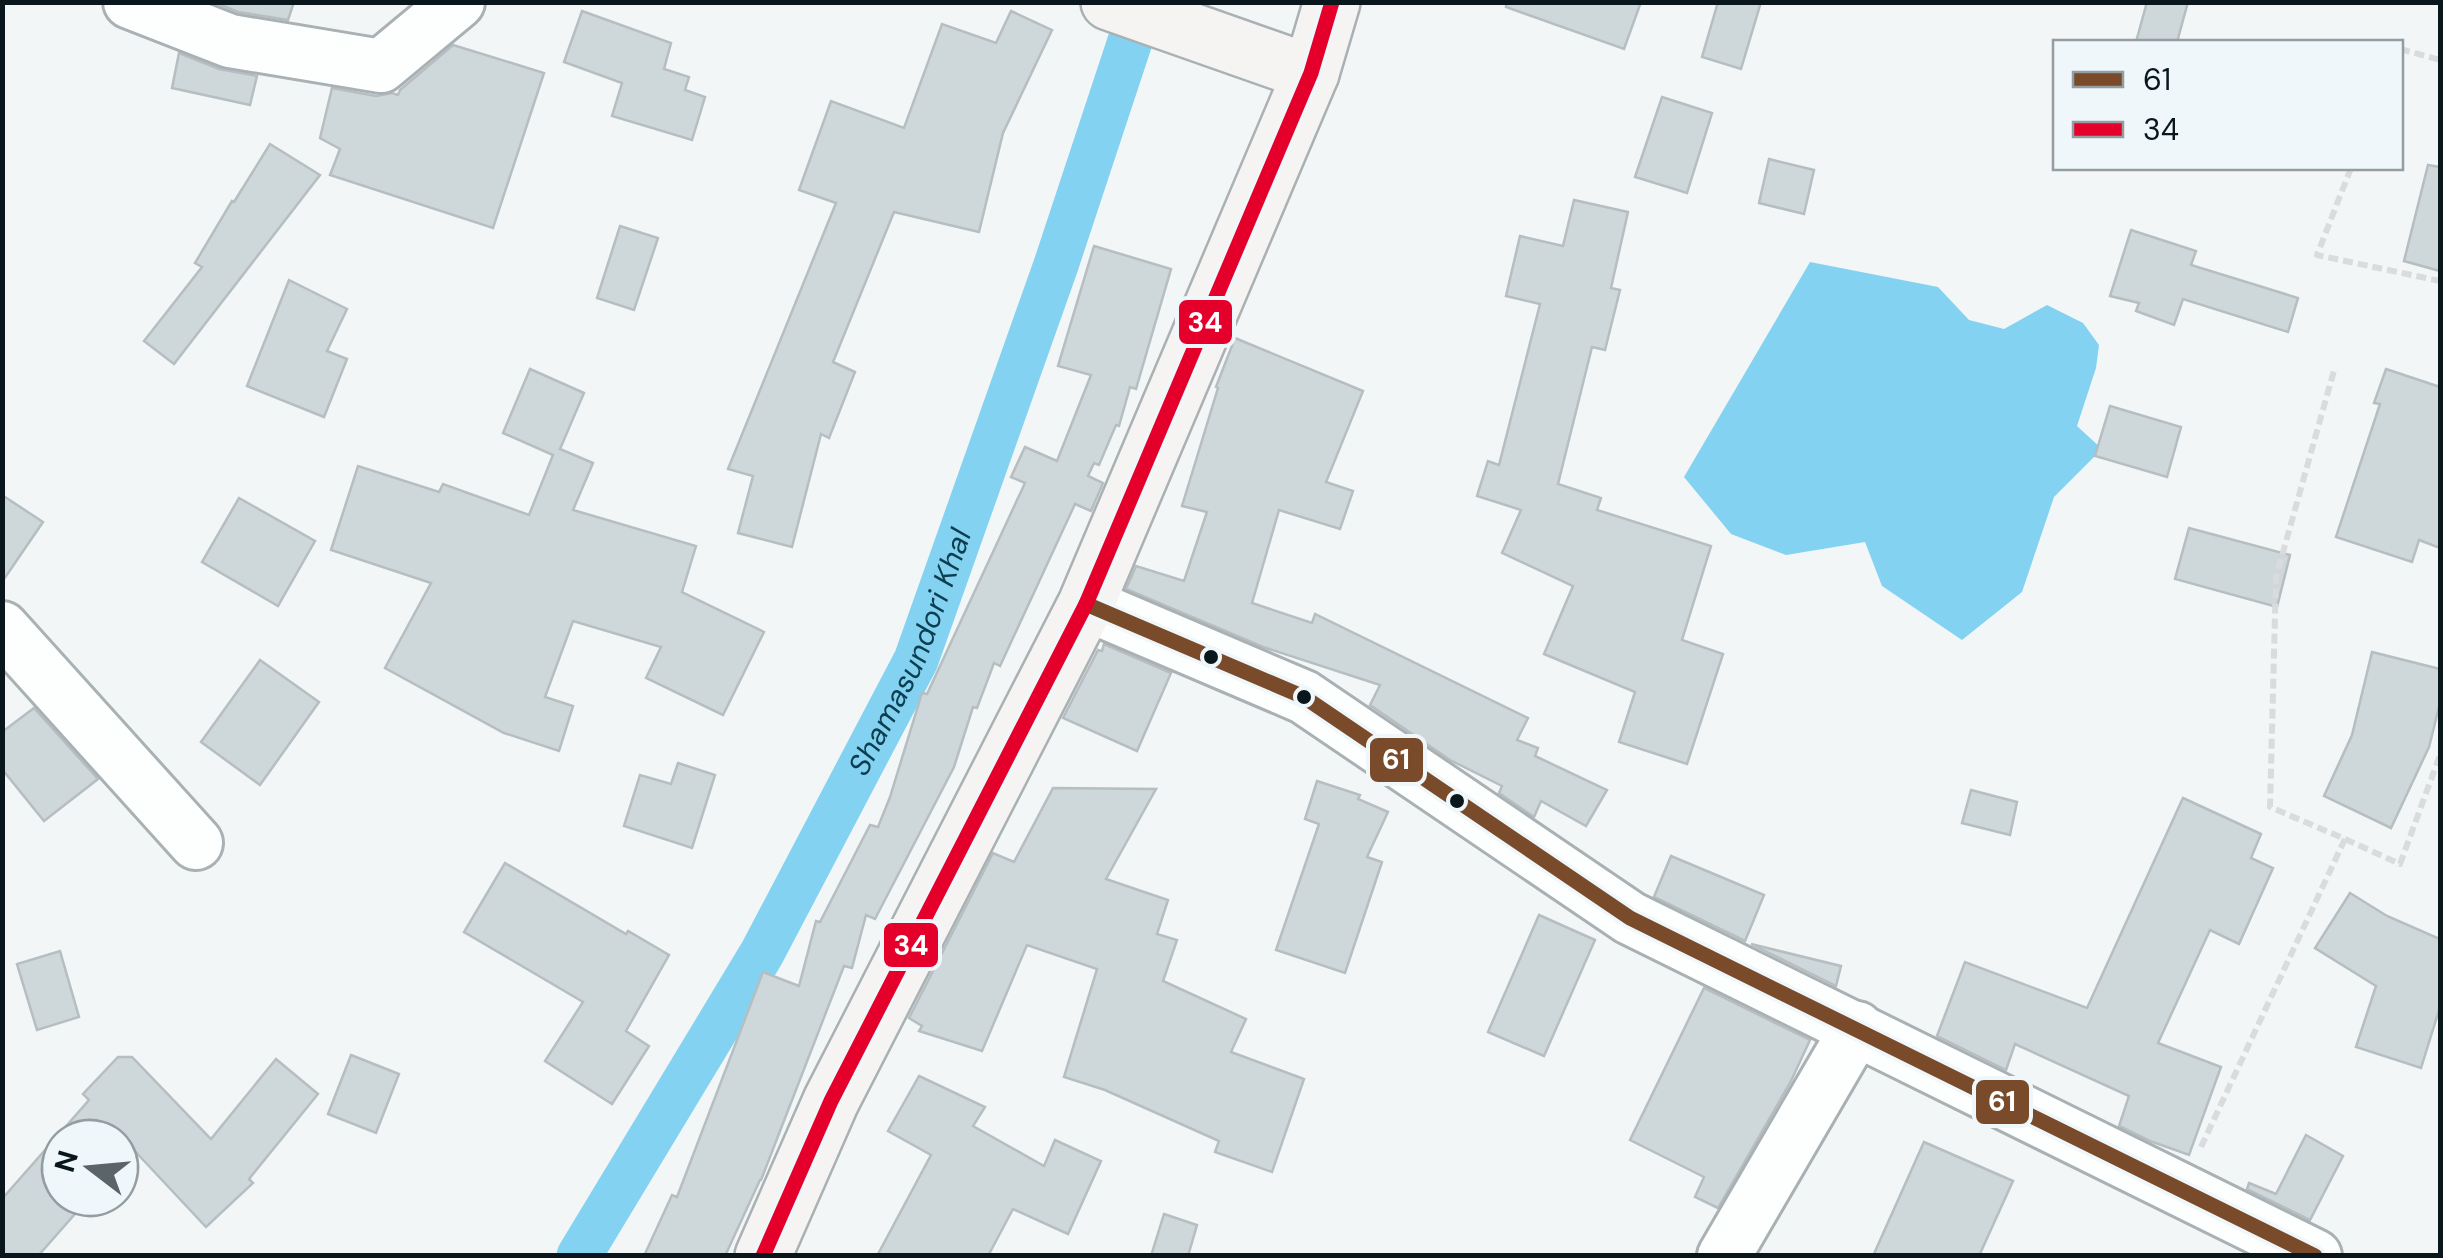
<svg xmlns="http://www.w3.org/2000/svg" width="2443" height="1258" viewBox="0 0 2443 1258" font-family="'DM Sans',sans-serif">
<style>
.water{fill:#84d2f1}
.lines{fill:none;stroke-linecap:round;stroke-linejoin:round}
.canal{stroke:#84d2f1;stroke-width:45}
.building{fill:#ced7da;stroke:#b6bec2;stroke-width:2.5}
.street-casing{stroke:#a9b1b4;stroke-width:58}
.secondary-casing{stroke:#a9b1b4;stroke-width:60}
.path{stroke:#d9dbdc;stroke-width:6;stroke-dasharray:10 5;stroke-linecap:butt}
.street{stroke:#fdfefe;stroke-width:52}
.secondary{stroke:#f6f4f2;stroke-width:55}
.bus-1-casing{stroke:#eff7fa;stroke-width:22}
.bus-2-casing{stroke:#eff7fa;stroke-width:22}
.bus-1{stroke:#7a4b2a;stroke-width:15}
.bus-2{stroke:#e4002b;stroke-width:15}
.bus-dot{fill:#09171d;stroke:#eff7fa;stroke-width:4}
.labels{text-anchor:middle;stroke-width:10;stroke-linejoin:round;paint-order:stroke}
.water-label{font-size:30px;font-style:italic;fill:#0c3e4f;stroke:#eff7fa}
.line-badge{stroke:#eff7fa;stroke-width:4}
.badge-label{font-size:28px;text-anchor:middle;font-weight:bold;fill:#fff}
</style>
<rect width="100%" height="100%" fill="#f2f6f7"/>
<!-- water -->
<polygon class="water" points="1810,262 1938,287 1969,320 2004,329 2047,305 2083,323 2099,345 2096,368 2077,426 2102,449 2054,497 2022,592 1962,640 1882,586 1865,542 1786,555 1731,534 1684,477"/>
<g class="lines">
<!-- canal -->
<path class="canal" id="s1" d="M579,1256L762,953L916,660L1056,265L1143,2"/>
</g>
<!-- building -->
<g class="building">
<polygon points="214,2 294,2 288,20 238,12"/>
<polygon points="1507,2 1641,2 1624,49 1506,7"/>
<polygon points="1718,2 1761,2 1741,69 1702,57"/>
<polygon points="2147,2 2188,2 2177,42 2136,42"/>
<polygon points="582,11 671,43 664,69 689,77 685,90 705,97 692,140 612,116 622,83 564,62"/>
<polygon points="1011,11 1052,30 1003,133 979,232 894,212 833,362 855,372 829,438 821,434 792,547 738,533 753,476 728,469 836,203 799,190 831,101 904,128 942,24 996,43"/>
<polygon points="453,45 544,73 493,228 330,175 340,149 320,138 332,88 376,96 392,93 398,95 400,90"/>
<polygon points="179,53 219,69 257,76 250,105 172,88"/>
<polygon points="1662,97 1712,113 1687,193 1635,177"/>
<polygon points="270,144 320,175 174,364 144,341 202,267 195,263 232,201 234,202"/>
<polygon points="1769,159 1814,170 1804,214 1759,203"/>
<polygon points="2428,165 2440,167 2440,271 2404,261"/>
<polygon points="1574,200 1628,212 1611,288 1620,290 1605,350 1592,347 1558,484 1601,498 1597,510 1711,546 1682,640 1723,654 1687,764 1619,742 1635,692 1544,654 1573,586 1502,553 1521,510 1477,496 1488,461 1499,465 1540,304 1506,296 1520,236 1563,246"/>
<polygon points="620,226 658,238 634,310 597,298"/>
<polygon points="2131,230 2196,251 2191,265 2298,298 2288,332 2183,299 2174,325 2136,311 2139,303 2110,296"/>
<polygon points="1094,246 1171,269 1136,389 1130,387 1119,426 1116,425 1099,465 1094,463 1088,476 1103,483 1091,511 1075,504 1000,666 994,663 977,708 973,707 954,767 875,919 866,915 852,968 844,966 761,1180 760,1180 725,1256 644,1256 672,1195 677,1197 763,972 799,986 816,921 820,922 870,825 878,827 890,797 922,693 927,694 1025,483 1011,477 1025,447 1057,461 1091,375 1058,366"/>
<polygon points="289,280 347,309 327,351 347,359 324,417 247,386"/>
<polygon points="1235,338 1363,391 1326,482 1353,491 1340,529 1279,510 1252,603 1312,623 1315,614 1528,718 1517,740 1538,748 1535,756 1607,790 1586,826 1541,801 1534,817 1499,793 1502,786 1450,760 1370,705 1380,685 1263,647 1126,589 1136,566 1184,581 1207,512 1182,506 1218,388 1216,387"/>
<polygon points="530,369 584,393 560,449 593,463 573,510 696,546 682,592 764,632 723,715 646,678 661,647 573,621 545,697 573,706 559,751 504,733 385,668 431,583 331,550 358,466 439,492 443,484 529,515 553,455 503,433"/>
<polygon points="2386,369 2440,387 2440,548 2419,540 2412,562 2336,537 2380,404 2374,403"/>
<polygon points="2110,406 2181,427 2167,477 2095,456"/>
<polygon points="2,495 43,522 2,582"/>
<polygon points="239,498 315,541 278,606 202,562"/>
<polygon points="2189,528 2290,555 2277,607 2175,579"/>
<polygon points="1104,644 1171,673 1137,751 1063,718 1098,650 1102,651"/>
<polygon points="2372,652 2440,669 2440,703 2429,747 2391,828 2324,796 2352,735"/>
<polygon points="260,660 319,702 260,785 201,742"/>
<polygon points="34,708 98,779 44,821 2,769 2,732"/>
<polygon points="678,763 715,775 692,848 624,826 640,775 671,784"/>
<polygon points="1317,781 1360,795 1358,799 1388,812 1367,857 1382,862 1345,973 1276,950 1319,824 1305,819"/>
<polygon points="1053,788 1156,789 1106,879 1168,900 1157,934 1177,940 1163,981 1246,1019 1231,1052 1304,1079 1272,1172 1215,1152 1219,1141 1105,1090 1064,1077 1097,969 1027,945 982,1051 919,1031 922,1026 909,1018 993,853 1014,862"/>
<polygon points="1971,790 2017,802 2010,835 1962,823"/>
<polygon points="2183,798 2261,834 2251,858 2273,868 2239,944 2210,930 2158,1043 2221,1067 2189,1155 2150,1141 2119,1126 2129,1096 2015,1044 2006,1070 1937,1036 1965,962 2087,1008"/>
<polygon points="1671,856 1764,895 1745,941 1654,897"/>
<polygon points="505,863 626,934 628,931 669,955 626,1031 649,1046 612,1104 545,1061 583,1002 464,932"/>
<polygon points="2350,893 2387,916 2440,939 2440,1007 2421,1068 2356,1047 2376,986 2315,948"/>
<polygon points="1539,915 1595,940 1544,1056 1488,1032"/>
<polygon points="1751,944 1841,966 1836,986"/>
<polygon points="60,951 79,1017 37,1030 17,964"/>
<polygon points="1704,988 1810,1040 1791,1081 1718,1208 1695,1197 1704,1177 1630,1140"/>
<polygon points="351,1055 399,1074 376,1133 328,1114"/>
<polygon points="118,1057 132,1057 211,1139 276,1059 318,1094 249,1179 253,1183 206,1227 132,1148 120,1162 120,1138 60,1138 60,1198 89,1198 38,1256 2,1256 2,1199 89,1100 83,1094"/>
<polygon points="919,1076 985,1107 973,1126 1044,1166 1055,1140 1101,1161 1068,1234 1013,1209 988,1256 877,1256 931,1155 888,1131"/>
<polygon points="2306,1135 2343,1156 2310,1220 2247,1189 2249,1183 2276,1194"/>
<polygon points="1924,1142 2013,1181 1979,1256 1873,1256"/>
<polygon points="1164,1214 1197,1225 1188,1256 1151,1256"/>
</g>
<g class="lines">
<defs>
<g id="street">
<polyline points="130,2 230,41 381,66 458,2"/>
<polyline points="1086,604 1304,697 1630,918 2315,1256"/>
<polyline points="2,628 196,843"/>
<polyline points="1724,1256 1857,1028"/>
</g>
<g id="secondary">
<polyline points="1109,2 1311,73"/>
<polyline points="763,1256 831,1101 1086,604 1311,73 1332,2"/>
</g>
</defs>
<!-- street casing -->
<use href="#street" class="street-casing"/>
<!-- secondary casing -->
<use href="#secondary" class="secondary-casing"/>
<!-- path -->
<g class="path">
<polyline points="2400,49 2440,60"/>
<polyline points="2351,168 2317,255 2440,281"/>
<polyline points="2345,839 2400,864 2440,755"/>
<polyline points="2201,1147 2345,839 2270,807 2276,577 2335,367"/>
</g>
<!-- street -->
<use href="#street" class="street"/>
<!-- secondary -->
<use href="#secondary" class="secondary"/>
<defs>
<polyline id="bus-1" points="1086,604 1304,697 1630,918 2315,1256"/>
<polyline id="bus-2" points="763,1256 831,1101 1086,604 1311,73 1332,2"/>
</defs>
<!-- bus-1 casing -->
<use href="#bus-1" class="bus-1-casing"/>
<!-- bus-2 casing -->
<use href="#bus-2" class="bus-2-casing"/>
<!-- bus-1 -->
<use href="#bus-1" class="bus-1"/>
<!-- bus-2 -->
<use href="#bus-2" class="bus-2"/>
</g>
<!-- markers -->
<g class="bus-dot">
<circle cx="1211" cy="657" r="9"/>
<circle cx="1304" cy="697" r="9"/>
<circle cx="1457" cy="801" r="9"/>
</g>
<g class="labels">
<!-- water labels -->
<g class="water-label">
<text dy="10" stroke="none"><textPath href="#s1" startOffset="690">Shamasundori Khal</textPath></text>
</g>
</g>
<g class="line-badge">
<rect x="1177" y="298" width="57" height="48" rx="10" fill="#e4002b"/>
<rect x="1368" y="736" width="57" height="48" rx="10" fill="#7a4b2a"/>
<rect x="882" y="921" width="58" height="48" rx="10" fill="#e4002b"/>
<rect x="1974" y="1078" width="57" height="48" rx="10" fill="#7a4b2a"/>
</g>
<g class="badge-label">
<text x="1205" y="332">34</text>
<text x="1396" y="769">61</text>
<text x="911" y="955">34</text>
<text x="2002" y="1111">61</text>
</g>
<!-- border -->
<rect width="2443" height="1258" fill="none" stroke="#09171d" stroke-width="10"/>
<!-- legend -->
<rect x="2053" y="40" width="350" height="130" fill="#eff7fa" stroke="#939da2" stroke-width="2.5"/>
<rect x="2073" y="72" width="50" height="15" fill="#7a4b2a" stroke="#939da2" stroke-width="2.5"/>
<text x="2143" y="90" font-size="30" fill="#09171d">61</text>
<rect x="2073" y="122" width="50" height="15" fill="#e4002b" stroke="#939da2" stroke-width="2.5"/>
<text x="2143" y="140" font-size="30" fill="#09171d">34</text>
<!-- north arrow -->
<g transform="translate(90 1168) rotate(286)"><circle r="48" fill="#eff7fa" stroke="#939da2" stroke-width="2.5"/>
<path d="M0-8L18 38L0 25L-18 38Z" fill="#5b6569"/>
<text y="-15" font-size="28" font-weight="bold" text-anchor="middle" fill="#09171d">N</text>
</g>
</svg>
